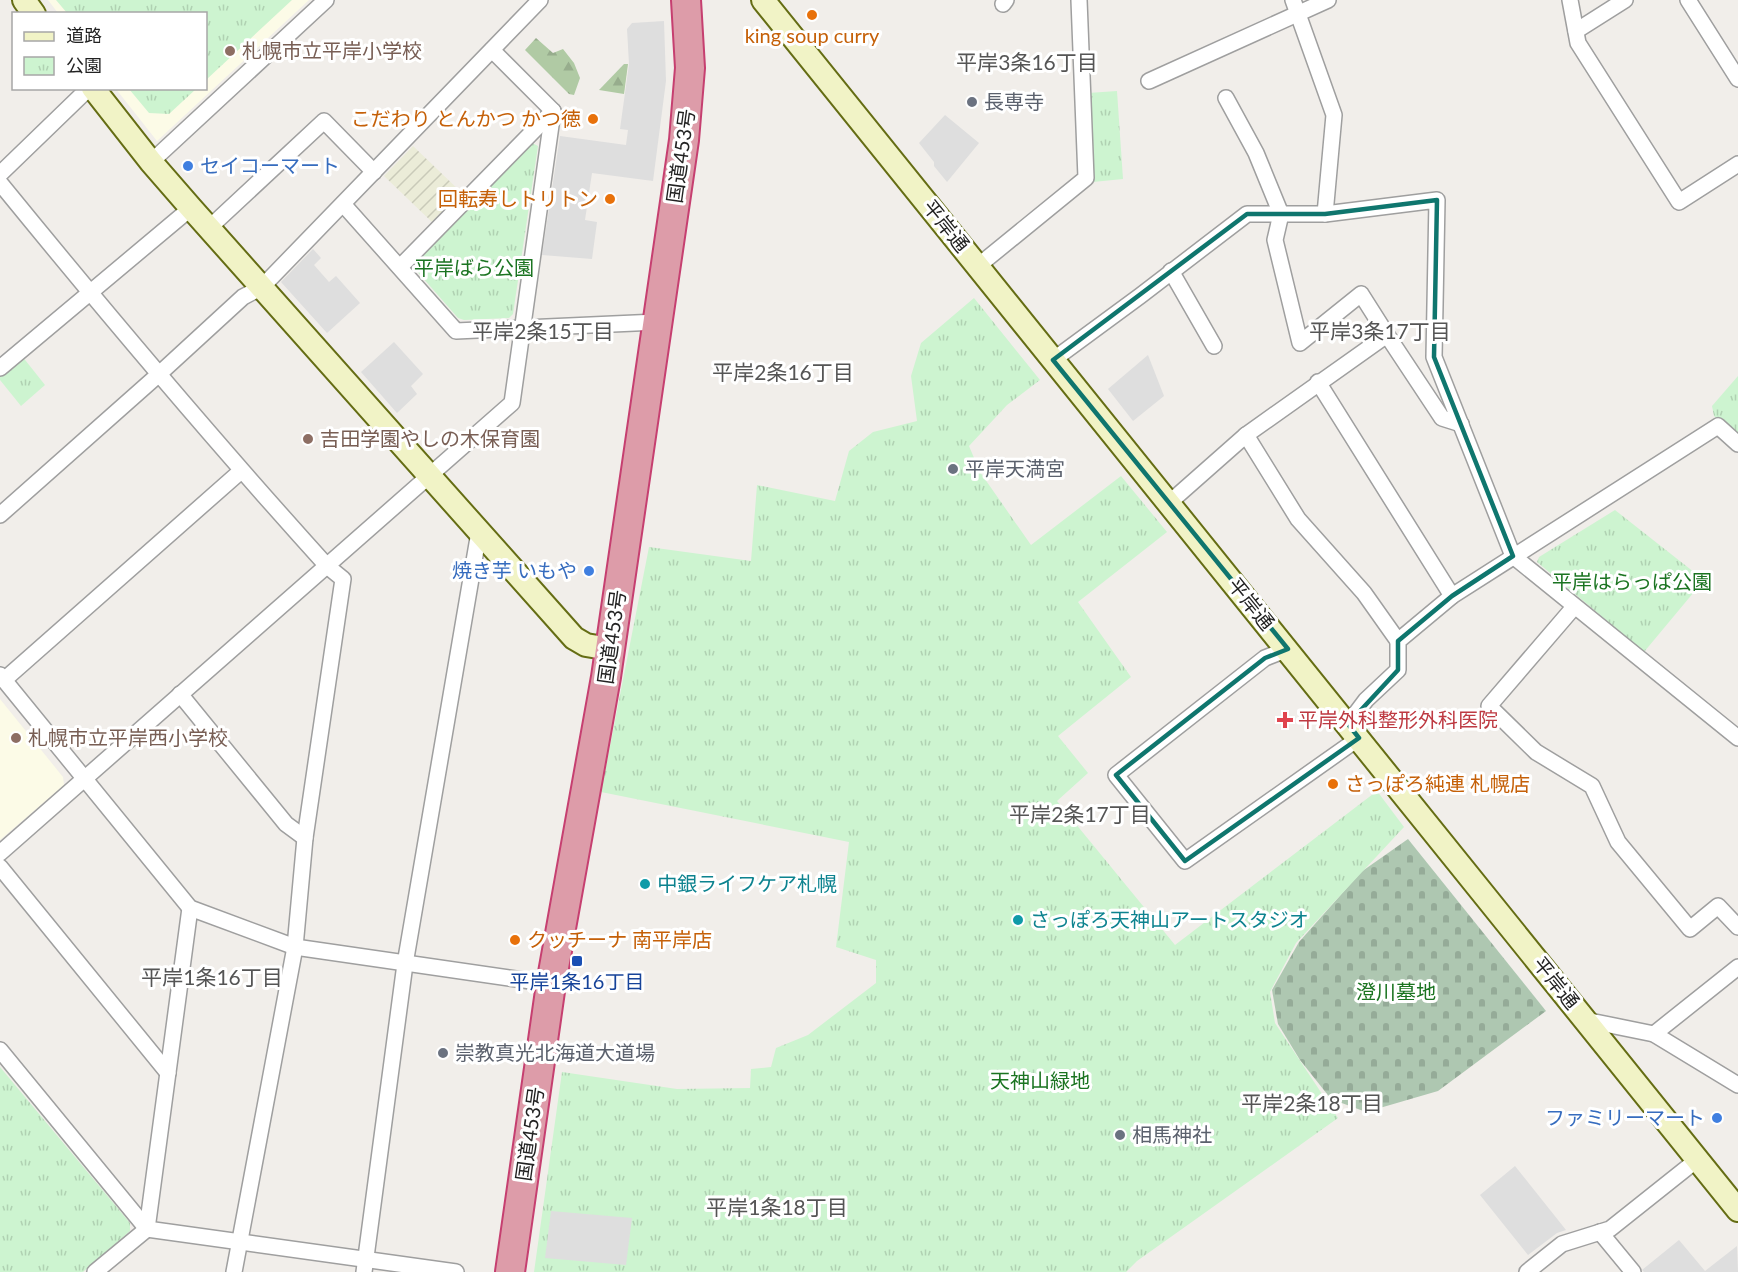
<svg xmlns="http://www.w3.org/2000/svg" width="1738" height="1272" viewBox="0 0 1738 1272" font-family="Lato,'Noto Sans JP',sans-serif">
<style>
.education{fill:#fcfbe7}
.farmland{fill:url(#farmland-furrows)}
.forest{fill:url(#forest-firs)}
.cemetery{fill:url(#cemetery-stones)}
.park{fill:url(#park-tufts)}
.parking{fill:#dedede}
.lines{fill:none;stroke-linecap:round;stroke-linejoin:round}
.street-casing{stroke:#9f9f9f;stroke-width:18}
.secondary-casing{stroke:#656d14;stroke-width:26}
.highway-casing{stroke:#c63f70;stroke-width:32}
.street{stroke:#fff;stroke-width:15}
.secondary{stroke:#f1f3c6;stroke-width:22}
.highway{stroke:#dd9ca9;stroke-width:28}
.marked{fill:none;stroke:#0f766e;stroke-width:4.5;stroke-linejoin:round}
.food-dot{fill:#e8710a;stroke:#fff;stroke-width:2}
.education-dot{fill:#8d6e63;stroke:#fff;stroke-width:2}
.worship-dot{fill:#6b7280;stroke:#fff;stroke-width:2}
.shop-dot{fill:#3f7fe0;stroke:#fff;stroke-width:2}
.health-dot{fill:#e0444e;stroke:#fff;stroke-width:2}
.culture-dot{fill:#0f9aa8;stroke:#fff;stroke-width:2}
.transit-dot{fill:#1a4fb4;stroke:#fff;stroke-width:2}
.labels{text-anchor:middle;stroke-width:6;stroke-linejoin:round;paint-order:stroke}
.food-label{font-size:20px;fill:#c56008;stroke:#fff;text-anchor:end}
.education-label{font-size:20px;fill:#785e54;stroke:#fff;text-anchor:start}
.worship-label{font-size:20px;fill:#5b616d;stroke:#fff;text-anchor:start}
.street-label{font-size:20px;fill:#222;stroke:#fff}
.shop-label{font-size:20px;fill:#366cbe;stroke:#fff;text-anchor:end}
.park-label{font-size:20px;fill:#1b7421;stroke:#fff}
.health-label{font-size:20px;fill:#be3a42;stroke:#fff;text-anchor:start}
.culture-label{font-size:20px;fill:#0d838f;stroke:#fff;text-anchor:start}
.transit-label{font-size:20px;fill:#164399;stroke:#fff}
.neighbourhood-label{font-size:21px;fill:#555;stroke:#fff}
</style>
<defs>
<pattern id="farmland-furrows" width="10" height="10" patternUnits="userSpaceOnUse" patternTransform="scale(1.5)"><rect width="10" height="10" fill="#ebecd8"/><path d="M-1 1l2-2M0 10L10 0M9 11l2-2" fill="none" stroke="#c9cab9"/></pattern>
<pattern id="forest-firs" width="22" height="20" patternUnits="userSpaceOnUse" patternTransform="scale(1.5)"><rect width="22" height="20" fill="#b0caa4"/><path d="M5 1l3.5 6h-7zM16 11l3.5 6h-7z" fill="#97ad8d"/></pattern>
<pattern id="cemetery-stones" width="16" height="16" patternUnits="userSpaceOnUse" patternTransform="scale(1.5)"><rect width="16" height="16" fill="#aec7b1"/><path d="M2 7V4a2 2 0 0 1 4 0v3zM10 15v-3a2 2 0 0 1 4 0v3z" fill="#95ab98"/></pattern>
<pattern id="park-tufts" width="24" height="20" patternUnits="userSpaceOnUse" patternTransform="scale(1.5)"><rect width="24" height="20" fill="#cdf4d0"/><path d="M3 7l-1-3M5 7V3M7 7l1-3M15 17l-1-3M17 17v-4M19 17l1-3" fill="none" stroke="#b0d1b2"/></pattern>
</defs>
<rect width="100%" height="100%" fill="#f1eeea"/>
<!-- education -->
<g class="education">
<polygon points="48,0 309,0 157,141 116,89 206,88 206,14 58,13"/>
<polygon points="0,699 63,777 64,785 0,840"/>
</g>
<!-- farmland -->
<polygon class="farmland" points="413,146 462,193 433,223 384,176"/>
<!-- forest -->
<g class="forest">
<polygon points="536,38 553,53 563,49 574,63 580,78 574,95 569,94 525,50"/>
<polygon points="624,64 628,64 624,94 599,90"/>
</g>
<!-- cemetery -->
<polygon class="cemetery" points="1408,839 1546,1011 1438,1091 1366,1112 1331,1099 1300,1060 1278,1024 1272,990 1299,942 1361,872"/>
<!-- park -->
<g class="park">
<polygon points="56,0 292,0 206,80 206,14 67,13"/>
<polygon points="129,89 196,89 169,114 149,113"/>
<polygon points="1117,91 1123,179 1093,182 1088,93"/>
<polygon points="532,143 538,146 513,314 509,318 464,320 458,318 415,269 416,263"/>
<polygon points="974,298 1040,380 1007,405 969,446 980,472 1031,545 1121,476 1167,532 1078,602 1131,677 1058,736 1088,773 1057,801 1175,945 1377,791 1404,827 1296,943 1270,992 1275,1023 1338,1118 1137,1261 1126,1272 534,1272 562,1072 677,1089 750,1088 751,1069 771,1067 776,1048 808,1035 876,983 876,960 836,947 849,842 601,792 649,547 751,561 757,485 835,501 849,451 873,432 917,421 911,376 921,343"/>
<polygon points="18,351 45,385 21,406 0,380 0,366"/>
<polygon points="1738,376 1738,437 1714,416 1712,406"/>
<polygon points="1615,510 1704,580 1644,652 1537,562 1539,557"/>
<polygon points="0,1067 130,1223 130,1231 83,1272 0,1272"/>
</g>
<!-- parking -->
<g class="parking">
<polygon points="664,21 666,81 653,181 592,173 585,220 597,222 592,259 542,255 560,136 626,145 628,130 620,129 629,64 627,29 632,23"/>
<polygon points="945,115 979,143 947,182 934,166 934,162 919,143"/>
<polygon points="313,249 321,258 314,265 329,282 336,276 360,303 327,333 281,282"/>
<polygon points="394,342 423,374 411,386 417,394 397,413 361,372"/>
<polygon points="1148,355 1164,396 1133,421 1108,389"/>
<polygon points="1515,1166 1566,1230 1557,1233 1528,1255 1480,1195"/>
<polygon points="551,1211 632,1218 626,1265 545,1258"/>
<polygon points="1679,1240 1705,1271 1737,1246 1738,1272 1644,1272 1642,1270"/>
</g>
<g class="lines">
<defs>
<g id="street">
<polyline points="1293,0 1334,115 1325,214"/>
<polyline points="1570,0 1578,43 1679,202 1738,164"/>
<polyline points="1688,0 1738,79"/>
<polyline points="1003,4 1006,0"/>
<polyline points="1576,31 1625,0"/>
<polyline points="1149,81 1328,0"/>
<polyline points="1226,98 1256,153 1281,214 1275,240 1300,343 1361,294 1387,335"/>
<polyline points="151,162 326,0"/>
<polyline points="0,174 89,88"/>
<path d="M0,183C106,313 214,441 327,566L343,579L305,838L295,947L234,1272"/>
<polyline points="343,204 456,331 657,322"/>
<polyline points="209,228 324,121 374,172"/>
<polyline points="978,266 1086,178 1079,0"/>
<polyline points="400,267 553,111"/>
<polyline points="1171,271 1214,346"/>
<polyline points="1053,360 1140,296 1247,214 1325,214 1437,200 1434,357 1513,556 1738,738"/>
<polyline points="0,368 191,208"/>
<polyline points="1318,382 1452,596"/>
<polyline points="1246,435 1298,519 1364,593 1398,641"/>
<polyline points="1169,503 1246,435 1387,335 1442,418 1461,424"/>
<polyline points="0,515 158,375 243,297 262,287 540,0"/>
<polyline points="1574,607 1489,706 1536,752 1592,786 1618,842 1690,929 1718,906 1738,927"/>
<polyline points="1288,649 1265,658 1116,775 1185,861 1359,738"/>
<polyline points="0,675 190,908 295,947 551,984"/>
<polyline points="4,680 241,471"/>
<polyline points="180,694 286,824 305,838"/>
<polyline points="1348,724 1366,700 1398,670 1398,641 1452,596 1718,426 1738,444"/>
<polyline points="0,853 512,403 553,111 492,50"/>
<polyline points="0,867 168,1073"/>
<polyline points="1585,1020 1654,1034 1738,1085"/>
<polyline points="1654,1034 1738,967"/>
<polyline points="0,1050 147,1229 456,1272"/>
<polyline points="1600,1232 1633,1272"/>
<polyline points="95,1272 147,1229 190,908"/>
<polyline points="364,1272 405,964 479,532"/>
<polyline points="1527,1272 1562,1244 1610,1229 1698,1159"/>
</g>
<g id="secondary">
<polyline points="24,0 34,14"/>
<polyline points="763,0 1738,1210"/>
<polyline points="93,88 151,162 191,208 574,638 586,645 610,649"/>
</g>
<polyline id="highway" points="510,1272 551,984 606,677 684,140 690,68 686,0"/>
</defs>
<!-- street casing -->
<use href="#street" class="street-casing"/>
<!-- secondary casing -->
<use href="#secondary" class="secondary-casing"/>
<!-- highway casing -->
<use href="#highway" class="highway-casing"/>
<!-- street -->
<use href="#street" class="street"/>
<!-- secondary -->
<use href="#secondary" class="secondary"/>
<!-- highway -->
<use href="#highway" class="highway"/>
</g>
<!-- marked area -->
<path class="marked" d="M1437,200L1434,357L1513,556L1452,596L1398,641V670L1348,724L1359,738L1185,861L1116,775L1265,658L1288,649L1053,360L1247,214H1325Z"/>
<!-- markers -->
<g class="food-dot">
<circle cx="812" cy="15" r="6"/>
<circle cx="593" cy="119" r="6"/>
<circle cx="610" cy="199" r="6"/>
<circle cx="1333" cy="784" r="6"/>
<circle cx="515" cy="940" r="6"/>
</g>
<g class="education-dot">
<circle cx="230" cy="51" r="6"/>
<circle cx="308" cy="439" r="6"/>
<circle cx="16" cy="738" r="6"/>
</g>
<g class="worship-dot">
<circle cx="972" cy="102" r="6"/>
<circle cx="953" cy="469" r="6"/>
<circle cx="443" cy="1053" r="6"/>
<circle cx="1120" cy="1135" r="6"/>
</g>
<g class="shop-dot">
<circle cx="188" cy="166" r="6"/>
<circle cx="589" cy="571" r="6"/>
<circle cx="1717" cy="1118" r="6"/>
</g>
<path class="health-dot" d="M1282 711h6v6h6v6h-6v6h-6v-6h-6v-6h6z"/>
<g class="culture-dot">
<circle cx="645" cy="884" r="6"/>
<circle cx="1018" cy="920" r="6"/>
</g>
<rect class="transit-dot" x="571" y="955" width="12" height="12" rx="3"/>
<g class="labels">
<!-- food labels -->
<g class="food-label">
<text x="812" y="43" text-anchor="middle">king soup curry</text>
<text x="581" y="126">こだわり とんかつ かつ徳</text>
<text x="598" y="206">回転寿しトリトン</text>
<text x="1345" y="791" text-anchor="start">さっぽろ純連 札幌店</text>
<text x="527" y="947" text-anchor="start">クッチーナ 南平岸店</text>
</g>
<!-- education labels -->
<g class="education-label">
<text x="242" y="58">札幌市立平岸小学校</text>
<text x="320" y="446">吉田学園やしの木保育園</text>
<text x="28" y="745">札幌市立平岸西小学校</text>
</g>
<!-- worship labels -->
<g class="worship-label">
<text x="984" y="109">長専寺</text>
<text x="965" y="476">平岸天満宮</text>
<text x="455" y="1060">崇教真光北海道大道場</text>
<text x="1132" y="1142">相馬神社</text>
</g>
<!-- street labels -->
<g class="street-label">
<text transform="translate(681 156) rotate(-82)" y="7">国道453号</text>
<text transform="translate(946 226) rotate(51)" y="7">平岸通</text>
<text transform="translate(1251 604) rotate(51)" y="7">平岸通</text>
<text transform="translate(612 637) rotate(-82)" y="7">国道453号</text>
<text transform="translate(1556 983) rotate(51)" y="7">平岸通</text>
<text transform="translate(530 1134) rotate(-82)" y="7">国道453号</text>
</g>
<!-- shop labels -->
<g class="shop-label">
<text x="200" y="173" text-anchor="start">セイコーマート</text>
<text x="577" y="578">焼き芋 いもや</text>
<text x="1705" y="1125">ファミリーマート</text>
</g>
<!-- park labels -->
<g class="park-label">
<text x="474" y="275">平岸ばら公園</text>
<text x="1632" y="589">平岸はらっぱ公園</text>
<text x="1396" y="999">澄川墓地</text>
<text x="1040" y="1088">天神山緑地</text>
</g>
<!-- health labels -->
<g class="health-label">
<text x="1298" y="727">平岸外科整形外科医院</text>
</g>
<!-- culture labels -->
<g class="culture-label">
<text x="657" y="891">中銀ライフケア札幌</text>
<text x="1030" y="927">さっぽろ天神山アートスタジオ</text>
</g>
<!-- transit labels -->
<g class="transit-label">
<text x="577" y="989">平岸1条16丁目</text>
</g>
<!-- neighbourhood labels -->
<g class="neighbourhood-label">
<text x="1027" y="70">平岸3条16丁目</text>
<text x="543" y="339">平岸2条15丁目</text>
<text x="1380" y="339">平岸3条17丁目</text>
<text x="783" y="380">平岸2条16丁目</text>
<text x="1080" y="822">平岸2条17丁目</text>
<text x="212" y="985">平岸1条16丁目</text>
<text x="1312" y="1111">平岸2条18丁目</text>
<text x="777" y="1215">平岸1条18丁目</text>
</g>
</g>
<!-- legend -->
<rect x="12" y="12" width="195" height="78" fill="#ffffff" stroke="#a7a7a7" stroke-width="1.5"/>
<rect x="24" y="32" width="30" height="9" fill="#f1f3c6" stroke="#a7a7a7" stroke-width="1.5"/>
<text x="66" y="42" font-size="18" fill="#222222">道路</text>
<rect x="24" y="57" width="30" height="18" fill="url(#park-tufts)" stroke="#a7a7a7" stroke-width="1.5"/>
<text x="66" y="72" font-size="18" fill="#222222">公園</text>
</svg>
